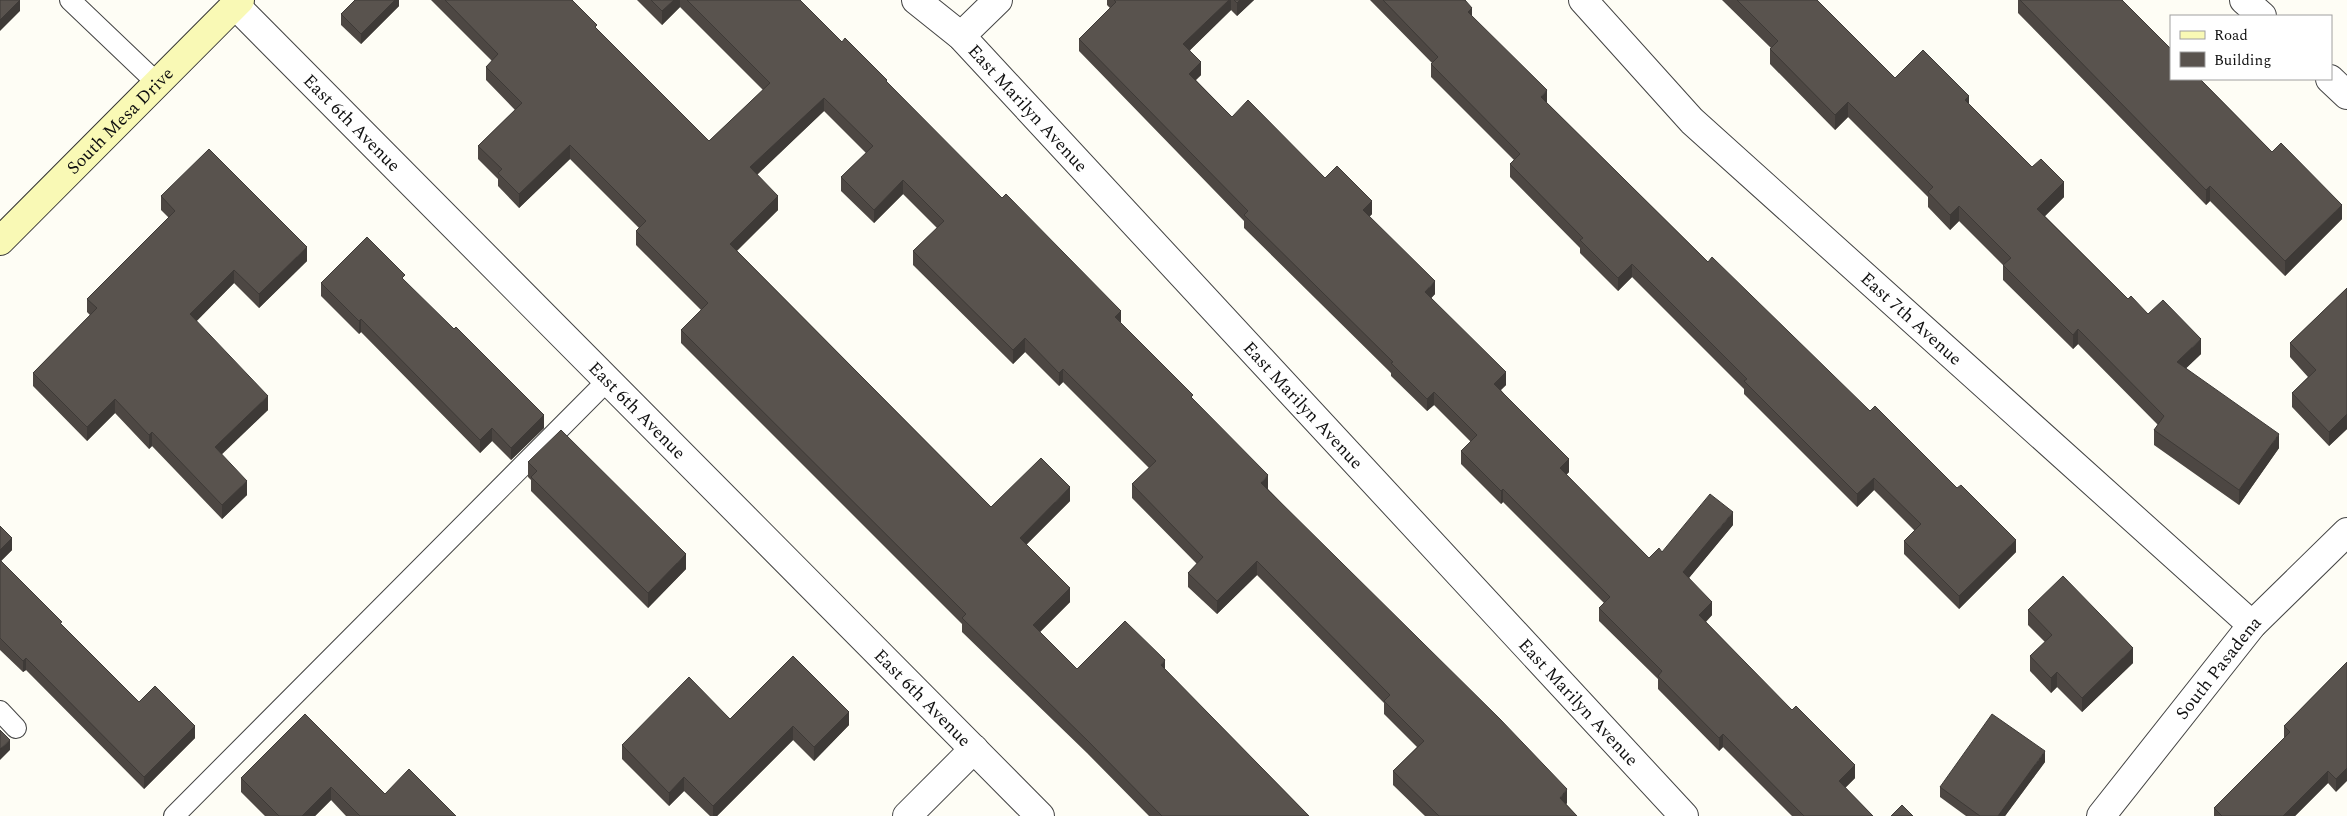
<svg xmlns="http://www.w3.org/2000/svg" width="2347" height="816" viewBox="0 0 2347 816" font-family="Spectral,serif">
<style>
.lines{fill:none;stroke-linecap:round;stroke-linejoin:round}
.lane-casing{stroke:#444;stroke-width:22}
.street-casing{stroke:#444;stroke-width:30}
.secondary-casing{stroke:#333;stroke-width:30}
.lane{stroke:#fff;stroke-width:20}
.street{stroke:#fff;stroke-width:28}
.secondary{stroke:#f9f9b5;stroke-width:28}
.wall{fill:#4d4743}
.shaded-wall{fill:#3e3a37}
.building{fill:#59534e;stroke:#3e3a37}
.labels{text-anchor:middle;stroke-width:5;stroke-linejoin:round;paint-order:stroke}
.street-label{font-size:18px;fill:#111;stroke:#fff}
</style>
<rect width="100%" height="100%" fill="#fefdf5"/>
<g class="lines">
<defs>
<g id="lane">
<polyline points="70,0 157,83"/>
<polyline points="0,711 16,728"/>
<polyline points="174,816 608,380"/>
</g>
<g id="street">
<path id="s1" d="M916,0L961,36L1684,816"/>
<path id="s2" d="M1583,0L1692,121L2252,625"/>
<polyline points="2244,0 2262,16"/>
<path id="s3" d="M235,5L1040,816"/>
<polyline points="961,36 998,0"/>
<polyline points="2330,79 2347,95"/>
<polyline points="907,816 974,749"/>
<path id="s4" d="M2101,816L2252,625L2347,532"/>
</g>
<g id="secondary">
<path id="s5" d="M0,241L240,0"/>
</g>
</defs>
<!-- lane casing -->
<use href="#lane" class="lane-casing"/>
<!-- street casing -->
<use href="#street" class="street-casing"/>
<!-- secondary casing -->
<use href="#secondary" class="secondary-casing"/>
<!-- lane -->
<use href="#lane" class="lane"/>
<!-- street -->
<use href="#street" class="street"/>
<!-- secondary -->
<use href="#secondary" class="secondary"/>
</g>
<!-- wall -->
<g class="wall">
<polygon points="399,0 399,6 361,44 341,25 341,14"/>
<polygon points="431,0 572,0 597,29 709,141 763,90 680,7 662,25 637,0 800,0 842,42 887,83 1121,323 1193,399 1268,489 1567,803 1566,804 1577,816 1425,816 1393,785 1393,771 1417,747 1384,714 1384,703 1257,575 1217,614 1188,587 1188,573 1197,564 1132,498 1132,484 1149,468 1063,382 1059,386 1025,352 1013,364 913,265 913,251 937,228 903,194 874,223 841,191 841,177 866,153 824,111 757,175 778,210 737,251 991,507 1070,501 1026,545 1070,602 1040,632 1077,669 1165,670 1309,816 1149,816 1087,753 962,632 962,624 681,343 681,330 701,310 636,245 636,231 639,228 570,159 519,208 498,186 498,179 478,159 478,146 515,110 486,80 486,67 492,61"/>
<polygon points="1107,0 1254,0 1237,16 1231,10 1190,50 1201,75 1196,80 1232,117 1325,178 1372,214 1369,217 1435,294 1431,298 1506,385 1501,390 1569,472 1566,475 1649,558 1662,552 1733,525 1689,578 1712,615 1706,622 1855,778 1845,788 1873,816 1792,816 1723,747 1719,751 1658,689 1658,679 1599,621 1599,608 1604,603 1503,502 1501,504 1461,464 1461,451 1471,442 1434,405 1427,411 1391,376 1391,373 1244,228 1244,221 1079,51 1079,39 1110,8 1107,5"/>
<polygon points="1370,0 1465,0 1472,16 1547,103 1708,262 2016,552 1959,609 1904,554 1904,541 1915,531 1874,490 1857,507 1744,394 1744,389 1632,277 1618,291 1580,253 1580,248 1510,177 1510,164 1514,160 1431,77 1431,64 1432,63"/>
<polygon points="1722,0 1817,0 1895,78 1969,104 2032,167 2064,197 2045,216 2128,299 2148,314 2201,354 2186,368 2279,448 2239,505 2154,445 2154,430 2158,425 2078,344 2073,349 2003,280 2003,265 1959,221 1950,230 1928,207 1928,197 1848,117 1835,130 1770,64 1770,49 1771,48"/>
<polygon points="2018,0 2122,0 2272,152 2342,219 2285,276 2210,201 2206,205 2018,13"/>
<polygon points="161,196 307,261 259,308 234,283 196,321 268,410 221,454 247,495 222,519 152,446 149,449 115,413 87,441 33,386 33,373 90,315 87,312 87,299 169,218 161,210"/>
<polygon points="405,281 544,428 511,460 492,441 480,453 361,332 359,334 321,296 321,283"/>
<polygon points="2347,288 2347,429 2329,446 2292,407 2292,393 2308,377 2290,357 2290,343"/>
<polygon points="528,462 686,569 648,608 531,491 531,480 528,477"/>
<polygon points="0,526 12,550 1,561 62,625 139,702 195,738 144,789 26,670 23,672 0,650"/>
<polygon points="2028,610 2133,663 2082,712 2057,687 2051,693 2030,671 2030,656 2045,642 2028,625"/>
<polygon points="2347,662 2336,792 2328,783 2295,816 2214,816 2214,808 2284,738 2284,726"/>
<polygon points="305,714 385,794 456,816 346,816 331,800 315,816 265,816 241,792 241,778"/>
<polygon points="730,719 849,725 814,761 793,740 717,816 710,816 684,791 669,806 622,759 622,745"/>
<polygon points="2045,762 2005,816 1966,816 1940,797 1940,787"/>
</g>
<!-- shaded-wall -->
<g class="shaded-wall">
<polygon points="20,0 20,11 0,31 0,20"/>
<polygon points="395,0 399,0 399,6 361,44 361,34"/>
<polygon points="674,0 680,0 680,7 662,25 662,11"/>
<polygon points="1229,0 1231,0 1231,10 1183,57 1183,44"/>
<polygon points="1240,0 1254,0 1237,16 1237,3"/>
<polygon points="1472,8 1472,21 1468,12"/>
<polygon points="1201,62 1201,75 1189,86 1189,74"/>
<polygon points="1547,90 1547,103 1541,97"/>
<polygon points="1969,96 1969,111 1965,100"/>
<polygon points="824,98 824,111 750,181 750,167"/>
<polygon points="1848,102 1848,117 1835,130 1835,115"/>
<polygon points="570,145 570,159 519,208 519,194"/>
<polygon points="903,180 903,194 874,223 874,210"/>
<polygon points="2064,182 2064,197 2037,224 2037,209"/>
<polygon points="2210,186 2210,201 2206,205 2206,190"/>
<polygon points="778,196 778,210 730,257 730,244"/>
<polygon points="1372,201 1372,214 1363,223 1363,210"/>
<polygon points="2342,205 2342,219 2285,276 2285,261"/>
<polygon points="1959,206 1959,221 1950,230 1950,215"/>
<polygon points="307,247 307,261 259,308 259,294"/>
<polygon points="1632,264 1632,277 1618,291 1618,278"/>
<polygon points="234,270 234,283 190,328 190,314"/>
<polygon points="1435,281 1435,294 1425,305 1425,292"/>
<polygon points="1121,311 1121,324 1115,317"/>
<polygon points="361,319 361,332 359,334 359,321"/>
<polygon points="2078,329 2078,344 2073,349 2073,335"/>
<polygon points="1025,338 1025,352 1013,364 1013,350"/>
<polygon points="2201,339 2201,354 2177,377 2177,362"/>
<polygon points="1063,369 1063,382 1059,386 1059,373"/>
<polygon points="1506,372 1506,385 1494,396 1494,384"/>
<polygon points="1434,392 1434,405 1427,411 1427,399"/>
<polygon points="268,396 268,410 215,461 215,447"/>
<polygon points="115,399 115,413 87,441 87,427"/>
<polygon points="2347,414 2347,429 2329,446 2329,432"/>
<polygon points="544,415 544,428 511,460 511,448"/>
<polygon points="492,428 492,441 480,453 480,440"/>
<polygon points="152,432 152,446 149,449 149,435"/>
<polygon points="2279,434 2279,448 2239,505 2239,490"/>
<polygon points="1569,459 1569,472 1560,481 1560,468"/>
<polygon points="1268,475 1268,489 1261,496 1261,483"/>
<polygon points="1874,478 1874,490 1857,507 1857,494"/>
<polygon points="247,481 247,495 222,519 222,505"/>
<polygon points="1070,487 1070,501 1020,551 1020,538"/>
<polygon points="1503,489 1503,502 1501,504 1501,491"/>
<polygon points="1733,512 1733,525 1683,585 1683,572"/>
<polygon points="12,538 12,550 0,562 0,550"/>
<polygon points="2016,540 2016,552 1959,609 1959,596"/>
<polygon points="686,554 686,569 648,608 648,593"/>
<polygon points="1257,561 1257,575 1217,614 1217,601"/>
<polygon points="1070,588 1070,602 1033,639 1033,625"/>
<polygon points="1712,602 1712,615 1699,628 1699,615"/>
<polygon points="2133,648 2133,663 2082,712 2082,698"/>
<polygon points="26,658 26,670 23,672 23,661"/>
<polygon points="1165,660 1165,674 1161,665"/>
<polygon points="2057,672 2057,687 2051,693 2051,678"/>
<polygon points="849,712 849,725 814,761 814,747"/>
<polygon points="195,726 195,738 144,789 144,777"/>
<polygon points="793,726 793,740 717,816 713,816 713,806"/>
<polygon points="1723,734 1723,747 1719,751 1719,738"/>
<polygon points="10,740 10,750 0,760 0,749"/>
<polygon points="2045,751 2045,762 2005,816 1998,816"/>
<polygon points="1855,765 1855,778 1839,794 1839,781"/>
<polygon points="2347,768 2347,781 2336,792 2336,779"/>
<polygon points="2328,771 2328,783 2295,816 2283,816"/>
<polygon points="684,777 684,791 669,806 669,793"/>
<polygon points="331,787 331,800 315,816 302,816"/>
<polygon points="1567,789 1567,803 1560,812 1560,798"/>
</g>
<!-- building -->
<g class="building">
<polygon points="0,0 20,0 0,20"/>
<polygon points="355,0 395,0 361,34 341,14"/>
<polygon points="445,0 572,0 597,25 595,27 709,141 770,83 687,0 800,0 842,42 845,38 887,80 886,81 1002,198 1006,194 1121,311 1115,317 1193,395 1191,397 1268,475 1261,483 1500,719 1567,789 1560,798 1577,816 1439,816 1393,771 1424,741 1384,701 1390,695 1257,561 1217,601 1188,573 1203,557 1132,484 1156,461 1063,369 1059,373 1025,338 1013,350 913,251 944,221 903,180 874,210 841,177 873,146 824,98 750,167 778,196 730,244 991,507 1041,458 1070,487 1020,538 1070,588 1033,625 1077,669 1125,621 1165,660 1161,665 1309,816 1162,816 1087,740 962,618 966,614 681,330 708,303 636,231 646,221 570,145 519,194 498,173 502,169 478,146 522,103 486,67 498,54"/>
<polygon points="651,0 674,0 662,11"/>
<polygon points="1114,0 1229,0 1183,44 1201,62 1189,74 1232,117 1248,100 1325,178 1337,166 1372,201 1363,210 1435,281 1425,292 1506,372 1494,384 1569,459 1560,468 1649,558 1659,548 1662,552 1710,494 1733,512 1683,572 1712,602 1699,615 1792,710 1796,706 1855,765 1839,781 1873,816 1804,816 1723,734 1719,738 1658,676 1662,671 1599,608 1610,597 1503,489 1501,491 1461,451 1477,435 1434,392 1427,399 1391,363 1393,362 1244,215 1248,211 1079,39 1116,2"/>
<polygon points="1234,0 1240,0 1237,3"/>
<polygon points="1383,0 1465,0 1472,8 1468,12 1547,90 1541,97 1708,262 1712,257 1870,411 1875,406 1957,488 1961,485 2016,540 1959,596 1904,541 1921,524 1874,478 1857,494 1744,381 1747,379 1632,264 1618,278 1580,240 1583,238 1510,164 1520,154 1431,64 1438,57"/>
<polygon points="1737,0 1817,0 1895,78 1923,50 1969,96 1965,100 2032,167 2041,159 2064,182 2037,209 2128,299 2131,296 2148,314 2163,300 2201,339 2177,362 2279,434 2239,490 2154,430 2164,416 2078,329 2073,335 2003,265 2011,258 1959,206 1950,215 1928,192 1933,187 1848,102 1835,115 1770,49 1778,41"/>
<polygon points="2020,0 2122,0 2171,49 2171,79 2200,79 2272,152 2281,143 2342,205 2285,261 2210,186 2206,190"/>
<polygon points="209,149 307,247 259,294 234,270 190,314 268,396 215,447 247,481 222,505 152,432 149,435 115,399 87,427 33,373 97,308 87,299 175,211 161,196"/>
<polygon points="367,237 405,275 402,278 454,329 456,327 544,415 511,448 492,428 480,440 361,319 359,321 321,283"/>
<polygon points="2347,288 2347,414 2329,432 2292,393 2316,370 2290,343"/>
<polygon points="561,430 686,554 648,593 531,477 537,471 528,462"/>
<polygon points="0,526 12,538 0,550"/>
<polygon points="0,560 62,622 60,623 139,702 155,686 195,726 144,777 26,658 23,661 0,638"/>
<polygon points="2063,576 2133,648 2082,698 2057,672 2051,678 2030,656 2052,635 2028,610"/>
<polygon points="793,656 849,712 814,747 793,726 713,806 684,777 669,793 622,745 689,677 730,719"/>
<polygon points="2347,662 2347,768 2336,779 2328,771 2283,816 2222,816 2214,808 2290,732 2284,726"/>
<polygon points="305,714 385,794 409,769 456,816 360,816 331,787 302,816 279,816 241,778"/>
<polygon points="1992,714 2045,751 1998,816 1980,816 1940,787"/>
<polygon points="0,730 10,740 0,749"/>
<polygon points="1902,805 1913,816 1891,816"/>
</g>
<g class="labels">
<!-- street labels -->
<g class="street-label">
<text dy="6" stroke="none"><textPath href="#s1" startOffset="156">East Marilyn Avenue</textPath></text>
<text dy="6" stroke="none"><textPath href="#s5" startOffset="170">South Mesa Drive</textPath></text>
<text dy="6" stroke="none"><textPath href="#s3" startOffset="166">East 6th Avenue</textPath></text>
<text dy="6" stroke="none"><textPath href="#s2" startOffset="458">East 7th Avenue</textPath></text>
<text dy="6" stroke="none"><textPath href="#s1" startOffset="561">East Marilyn Avenue</textPath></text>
<text dy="6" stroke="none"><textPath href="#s3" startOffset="571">East 6th Avenue</textPath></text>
<text dy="6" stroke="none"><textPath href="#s4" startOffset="189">South Pasadena</textPath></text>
<text dy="6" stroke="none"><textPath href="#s3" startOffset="976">East 6th Avenue</textPath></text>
<text dy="6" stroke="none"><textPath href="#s1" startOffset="966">East Marilyn Avenue</textPath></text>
</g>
</g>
<!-- legend -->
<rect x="2170" y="15" width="162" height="65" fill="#ffffff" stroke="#a0a0a0"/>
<rect x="2180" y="31" width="25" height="8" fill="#f9f9b5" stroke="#a0a0a0"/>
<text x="2214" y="40" font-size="15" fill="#111111">Road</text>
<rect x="2180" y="52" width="25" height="15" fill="#59534e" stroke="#a0a0a0"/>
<text x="2214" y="65" font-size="15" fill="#111111">Building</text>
</svg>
